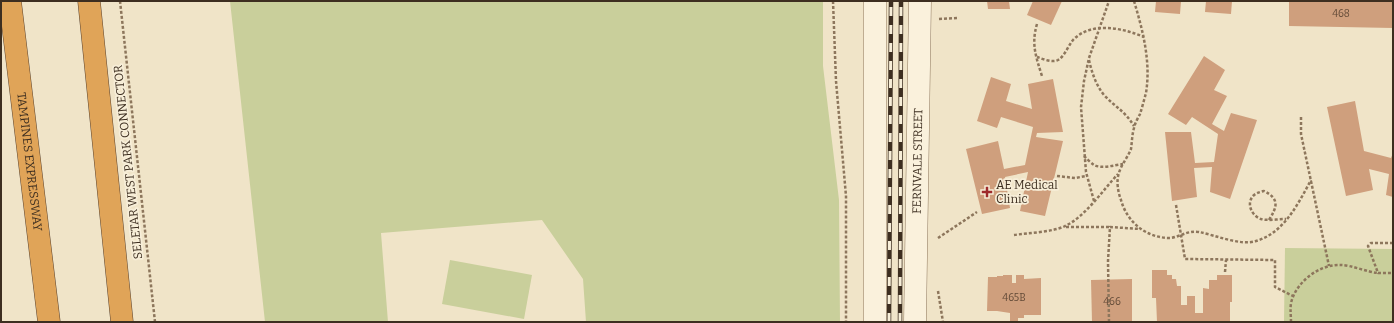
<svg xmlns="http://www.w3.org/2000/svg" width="1394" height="323" viewBox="0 0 1394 323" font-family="Bitter,serif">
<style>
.green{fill:#c9cf9b}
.building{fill:#cf9f7d}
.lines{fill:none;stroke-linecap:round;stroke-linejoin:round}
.minor-casing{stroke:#8d765c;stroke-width:23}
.highway-casing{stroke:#5b4430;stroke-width:23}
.path{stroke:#8d765c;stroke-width:2.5;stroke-dasharray:3 2;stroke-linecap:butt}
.minor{stroke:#faf1dc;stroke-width:22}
.highway{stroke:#e0a458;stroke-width:22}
.rail-casing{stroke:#3d2e20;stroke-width:4.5}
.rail{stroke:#f7eed8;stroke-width:3;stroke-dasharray:9;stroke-linecap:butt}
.poi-dot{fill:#9e2a2b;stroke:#f7eed8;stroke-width:1.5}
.labels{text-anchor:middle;stroke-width:3.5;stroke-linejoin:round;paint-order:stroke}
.number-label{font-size:10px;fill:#624a37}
.street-label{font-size:12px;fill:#3d2e20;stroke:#f7eed8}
.poi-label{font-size:12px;fill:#3d2e20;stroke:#f7eed8;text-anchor:start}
</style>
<rect width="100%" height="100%" fill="#f0e4c8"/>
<!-- green -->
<g class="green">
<polygon points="230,1 823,1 823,66 839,200 840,322 586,322 583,279 542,220 381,233 388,322 265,322"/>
<polygon points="1285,248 1393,249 1393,322 1284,322"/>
<polygon points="450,260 532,275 524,319 442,304"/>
</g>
<!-- building -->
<g class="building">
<polygon points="987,1 1009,1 1010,9 988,9"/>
<polygon points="1033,1 1062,1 1051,25 1027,15"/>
<polygon points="1156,1 1181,1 1180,14 1155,12"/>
<polygon points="1206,1 1232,1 1231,14 1205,12"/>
<polygon points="1289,1 1393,1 1393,28 1289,26"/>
<polygon points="1204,56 1225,70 1214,90 1227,96 1212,124 1224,131 1231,113 1257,120 1230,199 1210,192 1212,167 1194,168 1197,197 1172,201 1165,132 1191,132 1195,163 1214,162 1218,134 1192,117 1186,125 1168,114"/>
<polygon points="991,77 1011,84 1006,101 1032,109 1028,84 1053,79 1063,132 1037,133 1036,137 1063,141 1045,216 1020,211 1028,172 1005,177 1010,208 982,214 966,149 998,141 1004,169 1025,165 1033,127 1001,117 997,128 977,121"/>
<polygon points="1355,101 1364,151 1391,158 1393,153 1393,197 1386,195 1389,174 1369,169 1373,190 1346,196 1327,107"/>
<polygon points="1152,270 1167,270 1167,275 1172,275 1172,279 1176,279 1177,286 1181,286 1181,305 1187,305 1187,296 1195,296 1195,313 1203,313 1203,288 1209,289 1209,280 1217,280 1217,275 1232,275 1232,302 1230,302 1230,322 1157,322 1156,298 1152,298"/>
<polygon points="1003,275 1012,275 1012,283 1016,283 1016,275 1024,275 1024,279 1041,278 1041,315 1024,315 1024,318 1018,318 1018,322 1010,322 1010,313 997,311 987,311 988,277 997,277 997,276 1003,276"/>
<polygon points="1132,279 1132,322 1092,322 1091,280"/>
</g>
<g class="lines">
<defs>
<g id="minor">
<polyline points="875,322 875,1"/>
<path id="s1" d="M915,322L920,1"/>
</g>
<g id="highway">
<path id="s2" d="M10,1L49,322"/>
<polyline points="89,1 122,322"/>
</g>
</defs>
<!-- minor casing -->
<use href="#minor" class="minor-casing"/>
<!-- highway casing -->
<use href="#highway" class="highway-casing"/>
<!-- path -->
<g class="path">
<polyline points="120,1 155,322"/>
<polyline points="833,1 836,81 846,196 846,322"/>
<path d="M1134,1C1143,31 1151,62 1146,93C1144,100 1142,108 1140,114C1138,118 1135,123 1134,128C1132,135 1132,142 1131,149C1128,157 1121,165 1119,173C1116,181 1118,192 1121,200C1127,222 1146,238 1170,238C1180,237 1188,230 1199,232C1215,235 1240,246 1256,241C1284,233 1298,204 1311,180"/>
<polyline points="939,19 959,18"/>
<path d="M1037,24C1031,44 1036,57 1042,76"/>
<path d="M1037,57C1043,59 1052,63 1058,60C1065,56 1068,46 1073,40C1091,21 1123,28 1144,37"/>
<path d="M1089,60C1092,73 1096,85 1104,95C1115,107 1125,111 1134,126"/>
<polyline points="1301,117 1301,134 1329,266"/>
<path d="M1084,156C1087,159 1091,163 1094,165C1102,169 1115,165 1123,164"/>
<polyline points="1057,176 1075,178 1086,176"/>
<polyline points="1094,201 1086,172 1081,107 1084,81 1089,58 1109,1"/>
<polyline points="1176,205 1185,259 1275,260 1275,287 1293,296"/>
<path d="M1269,220C1277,207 1280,199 1264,191C1260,192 1256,193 1253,196C1246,204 1252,216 1261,219C1268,221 1278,219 1286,219"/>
<polyline points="1066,227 1110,227"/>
<path d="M1014,235C1028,233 1053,232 1065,226C1085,217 1103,190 1118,174"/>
<polyline points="938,238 977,212"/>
<polyline points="1393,243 1371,243 1368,246 1378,273 1393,273"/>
<polyline points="1225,272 1226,260"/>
<polyline points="938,291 943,322"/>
<polyline points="1109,322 1108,261 1110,227 1140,229"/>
<path d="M1291,322C1291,316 1290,310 1291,303C1296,282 1319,264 1341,265C1351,265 1367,272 1378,273"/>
</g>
<!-- minor -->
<use href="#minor" class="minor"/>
<!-- highway -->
<use href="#highway" class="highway"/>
<defs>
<g id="rail">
<polyline points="889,322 891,1"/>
<polyline points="900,322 901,1"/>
</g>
</defs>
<!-- rail casing -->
<use href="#rail" class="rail-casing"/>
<!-- rail -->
<use href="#rail" class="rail"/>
</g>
<!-- markers -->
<path class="poi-dot" d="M985 186h4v4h4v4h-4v4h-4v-4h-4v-4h4z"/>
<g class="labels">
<!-- number labels -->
<g class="number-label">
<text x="1341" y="17">468</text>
<text x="1014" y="301">465B</text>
<text x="1112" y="305">466</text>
</g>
<!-- street labels -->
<g class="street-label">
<text dy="4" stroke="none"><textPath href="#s2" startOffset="162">TAMPINES EXPRESSWAY</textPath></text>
<text transform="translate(128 162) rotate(-96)" y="4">SELETAR WEST PARK CONNECTOR</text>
<text dy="4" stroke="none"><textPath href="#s1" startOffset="161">FERNVALE STREET</textPath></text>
</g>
<!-- poi labels -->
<g class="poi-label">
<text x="996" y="189">AE Medical<tspan x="996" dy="14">Clinic</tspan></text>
</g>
</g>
<!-- border -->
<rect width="1394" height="323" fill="none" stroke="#3d2e20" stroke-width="4"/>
</svg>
